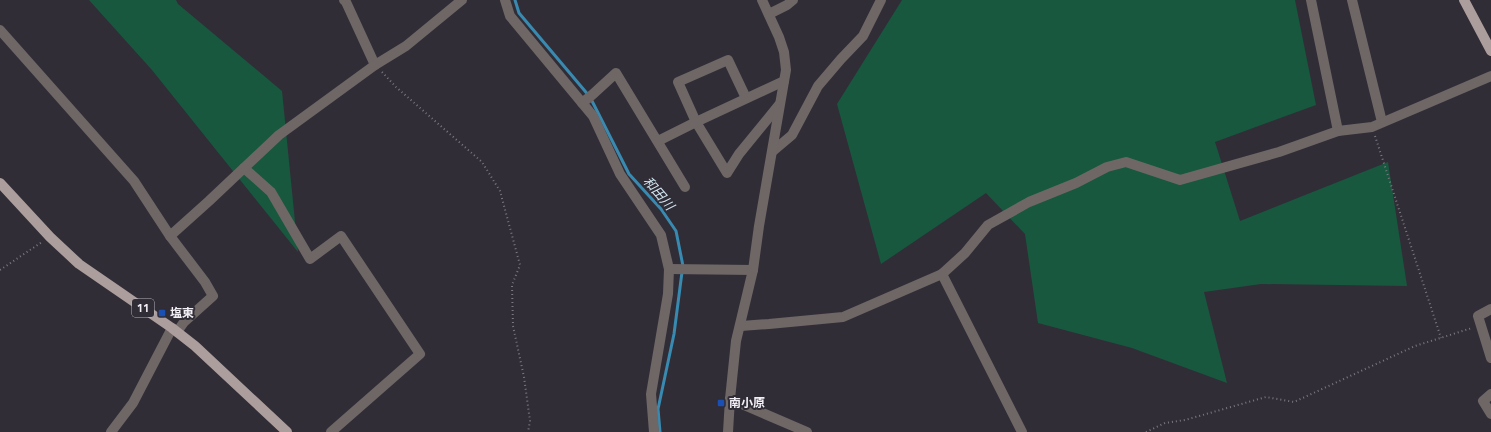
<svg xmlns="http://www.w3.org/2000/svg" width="1491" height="432" viewBox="0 0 1491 432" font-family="'Titillium Web','Noto Sans JP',sans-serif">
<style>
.green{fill:#18583f}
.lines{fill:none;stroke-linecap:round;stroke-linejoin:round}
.stream{stroke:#398ab0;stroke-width:3}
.path{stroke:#7c7881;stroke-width:2;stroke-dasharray:1 3;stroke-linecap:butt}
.minor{stroke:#6e6766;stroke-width:10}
.major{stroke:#ac9e9c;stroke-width:10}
.transit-dot{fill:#1a4fb4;stroke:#312d37;stroke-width:1.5}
.labels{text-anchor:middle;stroke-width:4;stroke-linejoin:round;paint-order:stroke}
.shield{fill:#312d37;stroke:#b8b5bd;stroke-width:1}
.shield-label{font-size:11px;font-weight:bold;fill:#f2eff6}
.poi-label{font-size:12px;font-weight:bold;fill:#f2eff6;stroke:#312d37;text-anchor:start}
.water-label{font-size:13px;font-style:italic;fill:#d4e8f3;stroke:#312d37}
</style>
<rect width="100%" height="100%" fill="#312d37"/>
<!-- green -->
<g class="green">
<polygon points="89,0 176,0 178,4 282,91 298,252 152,70"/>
<polygon points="902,0 1295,0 1316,105 1215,142 1240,221 1388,162 1407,286 1261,284 1204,292 1227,383 1132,348 1038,323 1025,234 986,193 881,264 837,104"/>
</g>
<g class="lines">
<!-- stream -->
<g class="stream">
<polyline points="515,0 519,13 590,97 629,174 661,209 676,231 683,266"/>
<polyline points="660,432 658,409 674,334 682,272"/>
</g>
<!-- path -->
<g class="path">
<polyline points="382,72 396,87 482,162 500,191 520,265 512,285 513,326 524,377 530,421 528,432"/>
<polyline points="1375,136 1441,338"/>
<polyline points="0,270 42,242"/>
<polyline points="1146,432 1165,423 1185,420 1266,397 1294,402 1415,346 1472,328"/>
</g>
<!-- minor -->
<g class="minor">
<polyline points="344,0 346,2 375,65"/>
<polyline points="505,0 510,16 593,116 620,174 661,235 669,269 668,294 651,394 654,432"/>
<polyline points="1311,0 1338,131"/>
<polyline points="1352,0 1382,122"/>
<polyline points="769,14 787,5 793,0"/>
<polyline points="0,30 134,181 170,236"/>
<polyline points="746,98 728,60 678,82 696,122 727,173 739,154 779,105"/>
<polyline points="582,103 592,95 616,73 685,187"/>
<polyline points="658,141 696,122 784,81"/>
<polyline points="773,151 792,135 818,86 841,59 863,36 881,0"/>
<polyline points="244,168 271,192 310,259 341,236 420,354 331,432"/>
<polyline points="669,269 753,270"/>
<polyline points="942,274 1022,432"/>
<polyline points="1491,309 1478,316 1491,358"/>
<polyline points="741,326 769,324 843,317 942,274 965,253 988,225 1029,202 1076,183 1107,167 1126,162 1180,180 1279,152 1338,131 1372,127 1491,76"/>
<polyline points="177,332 184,322 213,296 205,282 170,236 209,201 279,135 375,65 406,46 462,0"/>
<polyline points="1491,394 1483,401 1491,414"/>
<polyline points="730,399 807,432"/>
<polyline points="111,432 133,403 172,328"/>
<polyline points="728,432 730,399 736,341 753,270 759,226 786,70 784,52 779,37 762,0"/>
</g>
<!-- major -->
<g class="major">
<polyline points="1464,0 1491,51"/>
<polyline points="0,183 50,237 79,264 172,328 195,346 287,432"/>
</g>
</g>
<!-- markers -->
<g class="transit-dot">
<rect x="158" y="309" width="8" height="8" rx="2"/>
<rect x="717" y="399" width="8" height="8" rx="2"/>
</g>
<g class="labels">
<!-- shield labels -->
<rect class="shield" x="132" y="299" width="22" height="18" rx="3"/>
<g class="shield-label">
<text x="143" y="312">11</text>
</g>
<!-- poi labels -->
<g class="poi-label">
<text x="170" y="317">塩東</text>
<text x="729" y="407">南小原</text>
</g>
<!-- water labels -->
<g class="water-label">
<text transform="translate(659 193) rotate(49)" y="5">和田川</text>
</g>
</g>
</svg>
